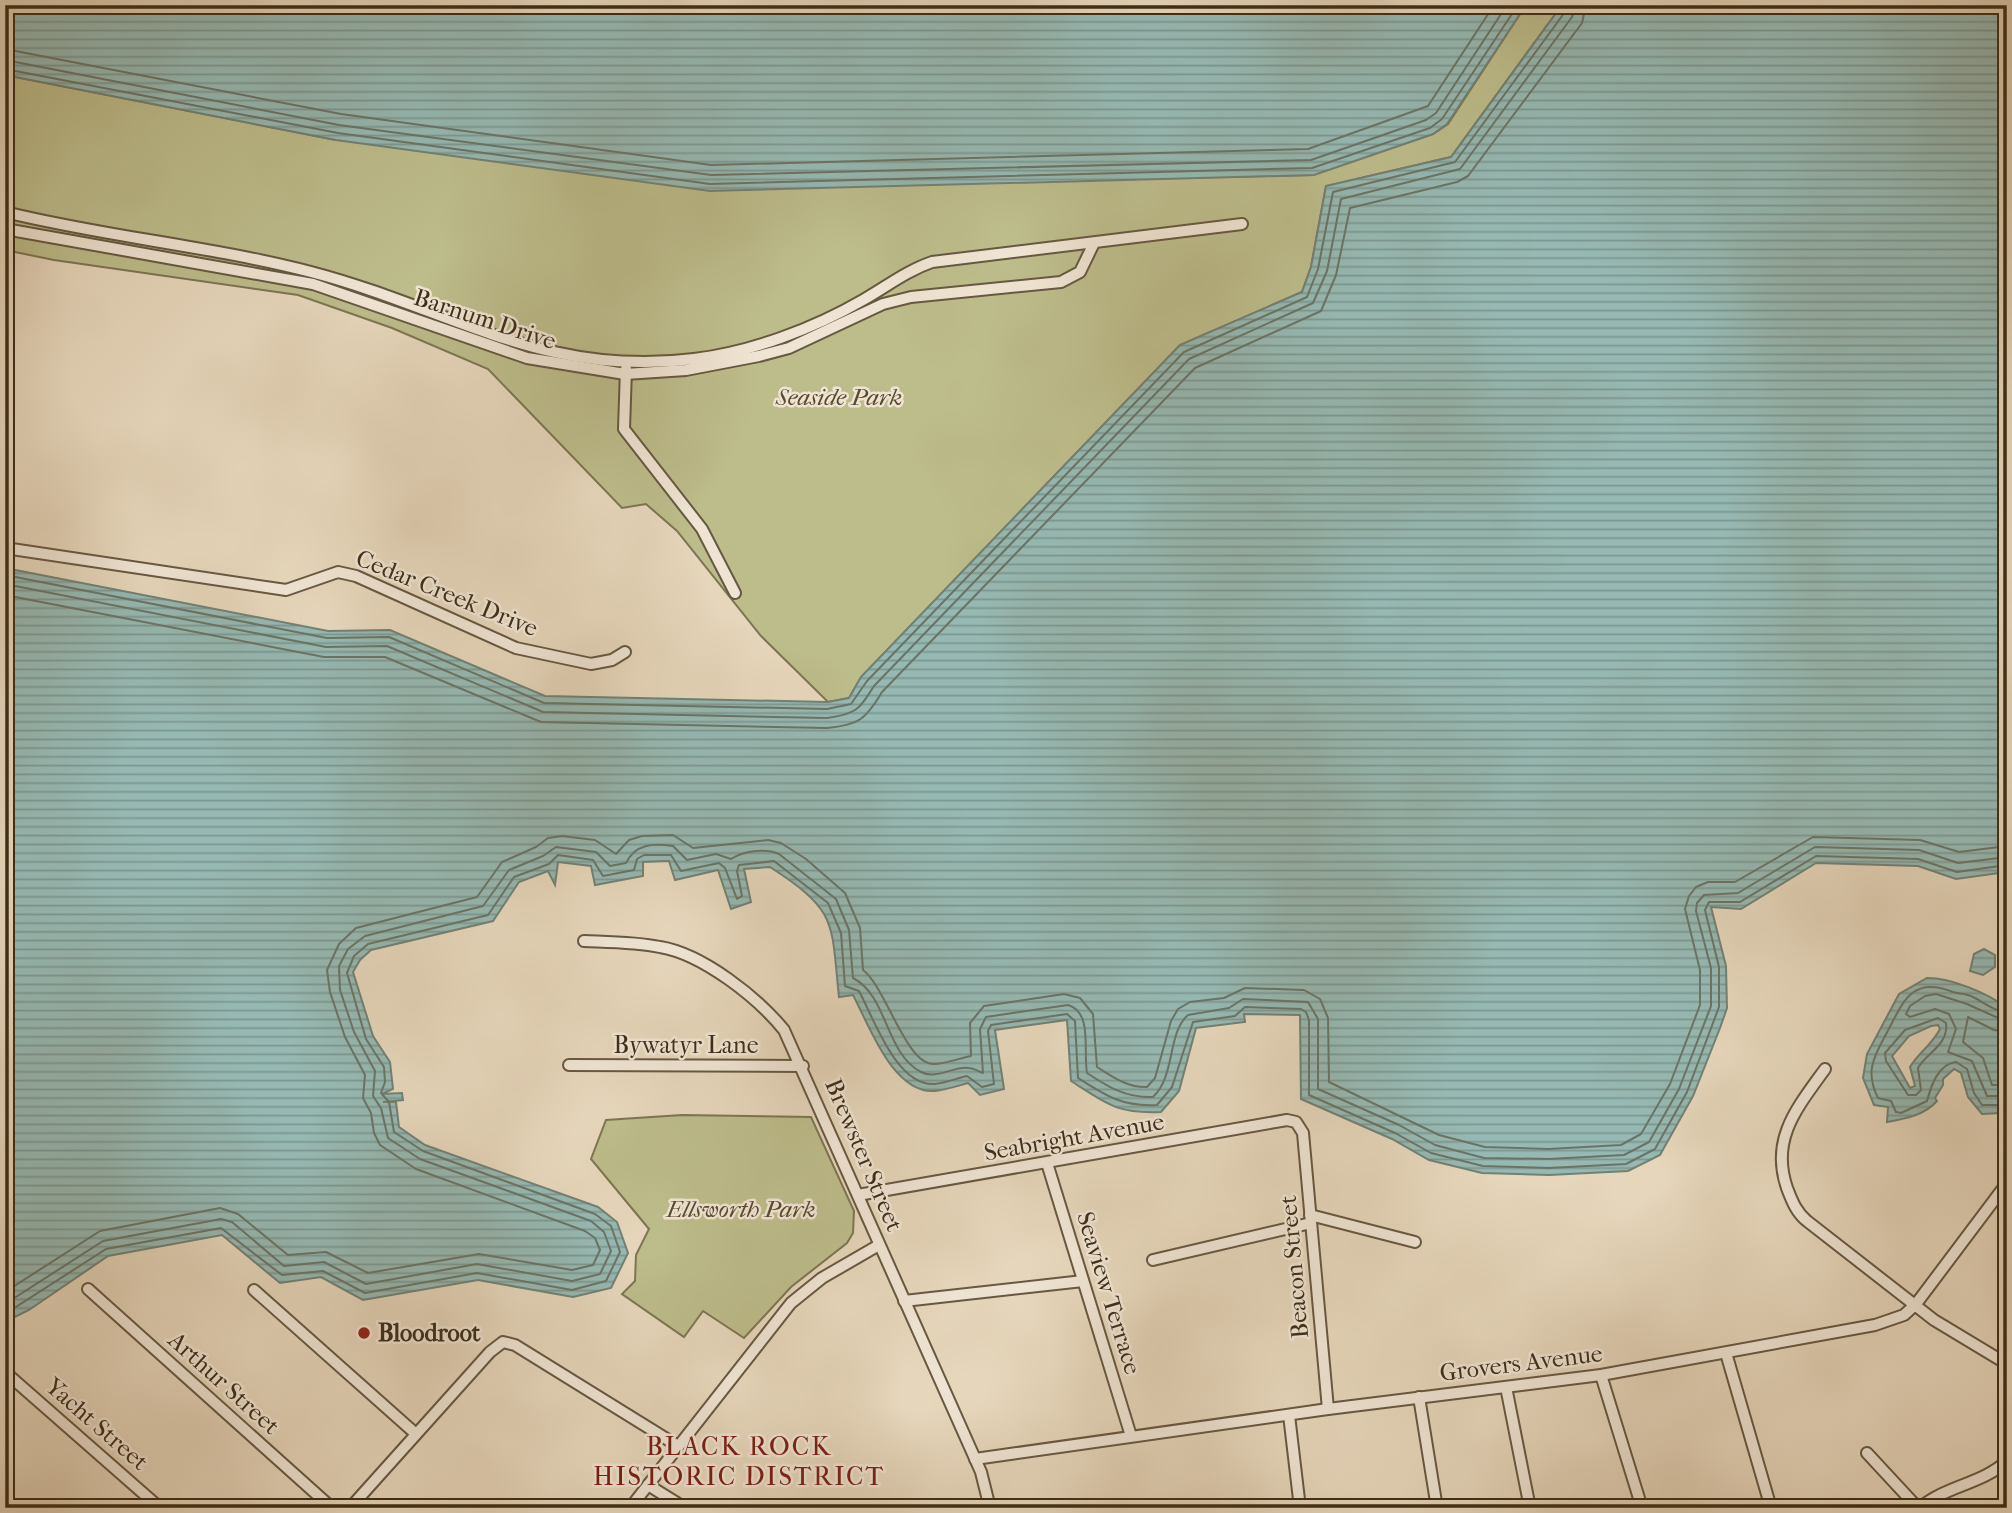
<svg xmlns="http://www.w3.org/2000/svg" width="2012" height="1513" viewBox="0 0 2012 1513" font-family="'IM FELL French Canon',serif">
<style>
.park{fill:#bdbc8b;stroke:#7d7552;stroke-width:2}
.water{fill:url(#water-rules);stroke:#728175;stroke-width:2;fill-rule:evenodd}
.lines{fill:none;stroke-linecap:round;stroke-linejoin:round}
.shore{stroke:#6a7466;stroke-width:2}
.minor-casing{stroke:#675841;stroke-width:14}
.minor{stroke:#efe4d3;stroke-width:10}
.poi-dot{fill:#8f2418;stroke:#efe4d3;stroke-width:2.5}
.labels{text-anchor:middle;stroke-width:5;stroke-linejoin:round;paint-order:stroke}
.street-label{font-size:24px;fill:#3d2e18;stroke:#efe4d3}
.park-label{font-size:24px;font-style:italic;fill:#574a2f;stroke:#efe4d3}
.poi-label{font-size:24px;font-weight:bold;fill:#3d2e18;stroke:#efe4d3;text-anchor:start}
.neighbourhood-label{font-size:26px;letter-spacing:2px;fill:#7a1f14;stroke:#efe4d3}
</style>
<defs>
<pattern id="water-rules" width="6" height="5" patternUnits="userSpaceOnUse" patternTransform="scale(1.75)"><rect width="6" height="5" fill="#96b9b3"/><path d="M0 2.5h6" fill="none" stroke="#7c9791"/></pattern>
</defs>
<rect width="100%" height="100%" fill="#e6d6bb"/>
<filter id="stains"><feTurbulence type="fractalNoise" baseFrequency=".00286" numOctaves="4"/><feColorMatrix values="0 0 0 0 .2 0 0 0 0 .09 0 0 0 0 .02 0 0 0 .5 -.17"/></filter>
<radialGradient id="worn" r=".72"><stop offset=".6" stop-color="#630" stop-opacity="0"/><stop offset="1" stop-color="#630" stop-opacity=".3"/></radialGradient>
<!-- park -->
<g class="park">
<polygon points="1526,5 1562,5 1451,157 1326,186 1311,267 1302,292 1180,345 861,677 849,698 828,702 761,636 677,531 646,504 622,508 488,369 392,328 298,295 54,260 5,250 5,75 336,140 1139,179 1313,175 1433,134 1448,124"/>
<polygon points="682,1115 811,1117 854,1211 853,1233 847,1243 791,1287 744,1338 703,1311 684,1337 622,1294 635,1281 636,1255 649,1229 591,1159 606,1120"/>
</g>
<!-- water -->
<g class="water">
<polygon points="5,5 1526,5 1447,124 1433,134 1314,175 710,191 336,140 5,75"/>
<path d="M1562,5H2007V872L1956,879L1918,866L1816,863L1741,909L1711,907L1726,966L1727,1008L1720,1028L1693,1096L1660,1155L1628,1171L1549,1175L1482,1173L1429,1160L1392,1139L1301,1099L1300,1015L1244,1014L1245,1022L1196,1028L1179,1091L1161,1112C1117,1114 1107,1104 1071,1081L1067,1020L995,1030L1004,1089L980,1095L968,1083C957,1086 946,1090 935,1091C893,1094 869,1025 853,995L839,997C831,921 838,911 770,867L744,869L751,902L731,909L718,870L675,880L669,861L643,862V876L595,885L591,866L558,862L555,885L548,871L519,882L493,921L371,950L360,960L353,972L373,1036L390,1062L393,1089L382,1094L402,1093L403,1100L383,1102H396L399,1127L425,1145L598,1207L617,1222L628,1253L611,1288L573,1297L478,1280L363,1300L321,1277L280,1283L222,1235L108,1256L29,1310L5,1322V568L328,631L390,630L545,696L828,702L849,698L861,677L1180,345L1302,292L1311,267L1326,186L1451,157Z"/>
<polygon points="1984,949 1995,955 1995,967 1983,975 1970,971 1974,954"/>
<path d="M1927,978C1951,978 1988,993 2007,1008V1109L2002,1113L1982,1114L1968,1097L1961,1073L1954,1069L1943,1079V1085L1935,1098L1937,1101C1925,1115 1905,1119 1887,1122L1888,1107L1874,1105L1863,1078L1867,1054L1899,994ZM1931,1026L1938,1025L1940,1029C1931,1046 1919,1052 1910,1067L1915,1086L1910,1088L1892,1056L1909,1036Z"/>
</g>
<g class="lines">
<!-- shore -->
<g class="shore">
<polyline points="5,49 341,114 711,165 1308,149 1428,106 1494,5"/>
<polyline points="5,60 339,125 711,175 1311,160 1426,120 1436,113 1507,5"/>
<polyline points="5,69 338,133 710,184 1312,168 1430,128 1442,119 1518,5"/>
<polyline points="5,575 327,638 389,637 544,703 827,709 851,704 867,681 1184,352 1307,297 1318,269 1333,192 1455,162 1565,12 1567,5"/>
<path d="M5,584L326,647L387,646L543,712L827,718C856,714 859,710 874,686L1189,359L1313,303L1327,271L1341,199L1460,169L1572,17L1576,5"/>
<path d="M5,595L324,657H385L541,722L827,728C859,725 866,719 882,692L1195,368L1321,311L1336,275L1350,208L1457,182L1468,176L1582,23L1586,5"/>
<path d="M2007,1013C1996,1012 1983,1002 1973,997C1966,993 1959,994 1953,992C1909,974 1902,1006 1884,1038C1872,1060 1866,1074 1878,1098L1891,1101L1896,1112L1901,1113L1927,1101C1931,1086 1938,1064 1956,1062L1967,1069L1974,1093L1982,1105H2007"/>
<path d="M1938,1018L1946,1023C1949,1045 1926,1053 1918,1068L1921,1090L1916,1095H1908L1886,1061L1885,1053L1905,1030Z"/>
<polyline points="2007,1022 1967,1004 1936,994 1925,996 1910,1006 1906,1014 1910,1017 1935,1009 1949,1014 1956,1029 1948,1052 1972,1061 1987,1096 2007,1096"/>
<polyline points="2007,1032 1994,1030 1968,1017 1963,1042 1983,1058 1992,1085 2007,1085"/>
<path d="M5,1292L100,1231L220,1208L238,1214L288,1255L326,1252L368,1273L479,1254L572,1270L593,1265L600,1250L595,1238L585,1231L416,1169L380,1145L374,1133L371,1113L363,1098L365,1075L345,1037L330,992L327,970L339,944L356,928L477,897L502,862L536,847L548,838L562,836L595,840L616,854L629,840L642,836L673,835L693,848L768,840L781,843L806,859L845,893L860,928L863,970C886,987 906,1065 934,1064C945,1064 960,1058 971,1056L970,1023L984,1006L1064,994L1080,998L1093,1014L1097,1067C1113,1077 1128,1088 1147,1087L1155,1078L1171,1021L1178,1009L1190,1002L1224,998L1245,988L1304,990L1320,999L1328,1018L1329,1082L1439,1135L1485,1147L1549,1149L1621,1145L1641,1134L1670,1084L1700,1005V970L1685,909L1689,896L1696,887L1708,882H1735L1813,837L1920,840L1959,852L2007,846"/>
<path d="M5,1304L103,1241L221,1219L232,1222L284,1266L324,1262L366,1284L477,1264L572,1281L600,1274L611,1251L604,1232L591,1221L420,1159L388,1138L381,1108L373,1096L375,1071L354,1032L340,990L339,966L348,949L365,936L483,906L509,870L543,856L556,847L596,852L610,866L626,863C635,844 653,843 673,846L687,860L716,854L731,859C743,851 765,848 779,854L836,899L849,930L853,978C888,996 885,1053 921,1072C937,1080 953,1066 969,1068C974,1068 979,1072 983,1073L980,1029L986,1017L1068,1005C1093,1012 1083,1052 1087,1073C1108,1087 1126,1098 1153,1097C1176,1075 1167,1033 1188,1015L1229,1008L1243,999L1308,1002L1318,1019V1089L1399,1125L1435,1145L1484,1158L1549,1159L1624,1155L1649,1142L1679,1089L1711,1006V968L1696,911L1697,903L1704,895L1738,893L1815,847L1919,850L1958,863L2007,857"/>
<path d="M5,1314L106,1249L221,1228L282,1275L323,1271L365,1293L477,1273L572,1290L606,1281L620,1252L611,1226L595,1214L423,1151L394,1132L389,1102L381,1093L385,1082L384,1067L366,1039L347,973L354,956L368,944L488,915L514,877L549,864L558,855L593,860L603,876L634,870L637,859L644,855H671L681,871L719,863L725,868L737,899L742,896L737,871L739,865L774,861L828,903L841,933L845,986L859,991C874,1019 897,1087 935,1084C946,1083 957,1078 967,1076L982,1087L994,1084L988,1031L991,1025L1067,1014L1075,1021L1078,1078C1106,1096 1123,1107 1157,1105L1172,1087L1193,1022L1235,1016L1245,1007L1301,1009L1306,1012L1309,1020V1095L1395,1133L1431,1153L1483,1166L1549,1168L1626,1164L1655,1149L1687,1092L1719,1007V967L1705,910L1709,902H1740L1816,856L1918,859L1957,872L2007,865"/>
</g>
<defs>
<g id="minor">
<path d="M5,212C106,237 211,246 311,272C449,308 543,378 694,359C751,352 813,329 863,300C886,287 906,271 932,262L1242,224"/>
<polyline points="5,229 313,284 527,358 625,374 686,370 759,356 789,348 883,304 911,297 1061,282 1080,272 1094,243"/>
<polyline points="626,369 624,429 702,529 735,593"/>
<polyline points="5,548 286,590 338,572 356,576 516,648 591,664 612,660 625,652"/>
<path d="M584,941C609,942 636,942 660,947C703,954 758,998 784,1030L981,1472L990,1508"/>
<polyline points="569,1065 803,1066"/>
<path d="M1825,1069C1797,1108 1770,1139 1787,1188C1792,1201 1796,1212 1807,1221L1934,1320L2007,1364"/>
<polyline points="1047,1163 1131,1436"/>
<polyline points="858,1195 1287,1120 1296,1122 1303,1133 1328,1409"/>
<polyline points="1310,1215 1415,1242"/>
<polyline points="1153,1260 1311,1223"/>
<polyline points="88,1289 332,1508"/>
<polyline points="254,1290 416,1434"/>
<polyline points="904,1301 1083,1281"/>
<polyline points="1726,1353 1771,1508"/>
<polyline points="5,1372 160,1508"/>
<polyline points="1601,1375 1642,1508"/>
<polyline points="1506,1387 1530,1508"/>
<polyline points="1419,1397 1437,1508"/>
<polyline points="1289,1415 1300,1508"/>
<polyline points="1867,1453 1918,1508"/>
<polyline points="975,1459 1328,1409 1601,1375 1875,1325 1904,1315 1916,1304 2007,1183"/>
<polyline points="648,1485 685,1508"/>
<polyline points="350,1508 490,1352 503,1342 515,1345 678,1446"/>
<polyline points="630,1508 791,1303 822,1278 879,1245"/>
<path d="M1920,1508C1945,1486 1982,1484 2007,1461"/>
</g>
</defs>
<!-- minor casing -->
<use href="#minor" class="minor-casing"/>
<!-- minor -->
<use href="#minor" class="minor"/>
</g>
<!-- markers -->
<circle class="poi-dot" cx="364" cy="1333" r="7"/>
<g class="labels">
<!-- street labels -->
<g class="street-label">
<text transform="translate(485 319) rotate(18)" y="8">Barnum Drive</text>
<text transform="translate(447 593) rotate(22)" y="8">Cedar Creek Drive</text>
<text x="686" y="1053">Bywatyr Lane</text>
<text transform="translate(1074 1137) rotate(-10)" y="8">Seabright Avenue</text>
<text transform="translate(864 1155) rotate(67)" y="8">Brewster Street</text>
<text transform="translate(1294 1267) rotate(-95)" y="8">Beacon Street</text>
<text transform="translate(1109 1293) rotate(73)" y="8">Seaview Terrace</text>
<text transform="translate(1521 1363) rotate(-7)" y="8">Grovers Avenue</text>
<text transform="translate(224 1383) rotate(42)" y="8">Arthur Street</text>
<text transform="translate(97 1424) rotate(41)" y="8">Yacht Street</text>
</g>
<!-- park labels -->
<g class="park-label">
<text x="839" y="405">Seaside Park</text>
<text x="741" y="1217">Ellsworth Park</text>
</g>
<!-- poi labels -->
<g class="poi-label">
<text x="378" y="1341">Bloodroot</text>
</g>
<!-- neighbourhood labels -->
<g class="neighbourhood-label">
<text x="739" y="1455">BLACK ROCK<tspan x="739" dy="30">HISTORIC DISTRICT</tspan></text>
</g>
</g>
<!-- margin -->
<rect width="2012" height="1513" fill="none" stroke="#e6d6bb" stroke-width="28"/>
<rect x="7" y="7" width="1998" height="1499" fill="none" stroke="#3d2e18" stroke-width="3.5"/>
<rect x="14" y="14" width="1984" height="1485" fill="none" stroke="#3d2e18" stroke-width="2"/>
<rect width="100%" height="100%" filter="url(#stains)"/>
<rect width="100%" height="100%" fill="url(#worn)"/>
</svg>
